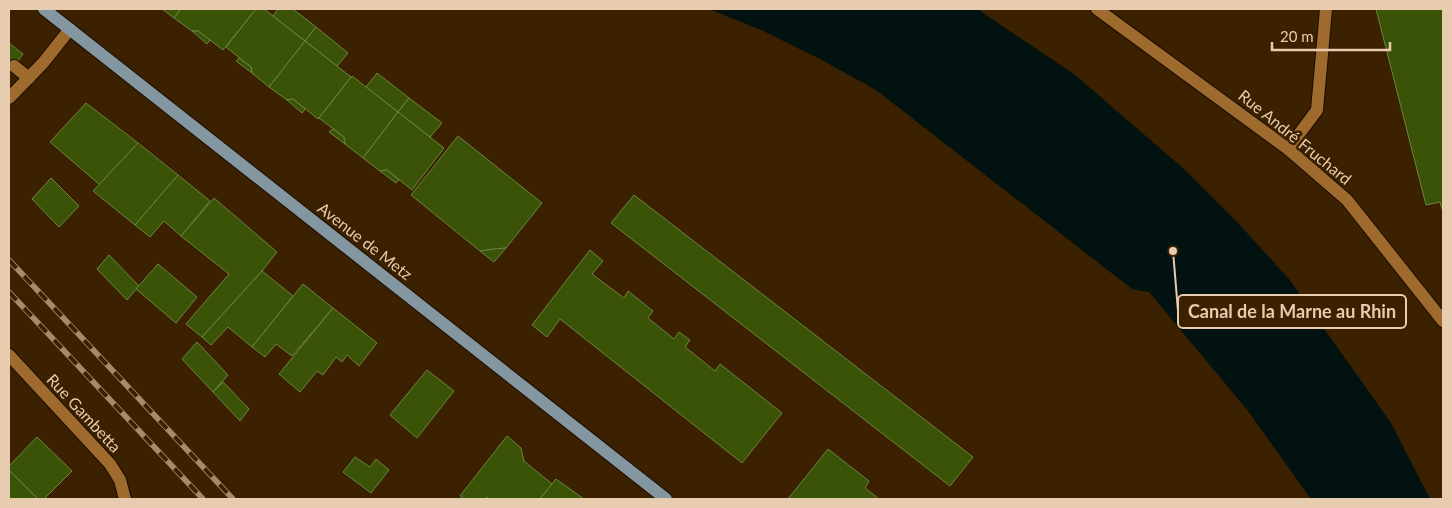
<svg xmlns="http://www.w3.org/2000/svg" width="1452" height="508" viewBox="0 0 1452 508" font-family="Lato,sans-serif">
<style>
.water{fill:#011210}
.building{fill:#3b5307;stroke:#6a8641}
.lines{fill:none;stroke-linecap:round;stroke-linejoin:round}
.minor-casing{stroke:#1c0d00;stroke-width:14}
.major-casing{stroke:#1c0d00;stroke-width:14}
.minor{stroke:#9e6a2d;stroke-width:12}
.major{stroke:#8496a0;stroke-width:12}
.rail-casing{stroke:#a58a6c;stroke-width:5.5}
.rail{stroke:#3b2100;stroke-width:4;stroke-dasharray:11;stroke-linecap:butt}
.labels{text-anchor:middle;stroke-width:5;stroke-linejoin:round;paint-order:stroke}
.street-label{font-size:16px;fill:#e8ccaf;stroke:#3b2100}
.leader{fill:none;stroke:#e8ccaf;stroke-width:2}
.callout-dot{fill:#e8ccaf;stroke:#3b2100;stroke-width:2}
.callout{fill:#3b2100;stroke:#e8ccaf;stroke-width:2}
.callout-label{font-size:18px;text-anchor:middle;font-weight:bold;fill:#e8ccaf}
</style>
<rect width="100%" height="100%" fill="#3b2100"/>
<!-- water -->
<polygon class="water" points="709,9 977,9 1074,74 1184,169 1238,223 1289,279 1391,423 1430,499 1311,499 1248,411 1149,292 1132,289 876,90 820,59 761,30"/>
<!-- building -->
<g class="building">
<polygon points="162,9 181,9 174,18"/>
<polygon points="181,9 256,9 223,50 198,31 192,31 174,18"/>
<polygon points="256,9 264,9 305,41 269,87 252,73 251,67 226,47"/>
<polygon points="278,9 293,9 316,27 305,41 273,16"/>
<polygon points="1376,9 1443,9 1443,212 1440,202 1426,205"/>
<polygon points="316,27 348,53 337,66 305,41"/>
<polygon points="192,31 198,31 210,40 207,44"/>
<polygon points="305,41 351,77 318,119 293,99 287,100 269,87"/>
<polygon points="9,43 23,54 9,73"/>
<polygon points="239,58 251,67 252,73 236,61"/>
<polygon points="377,73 409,98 398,112 366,87"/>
<polygon points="352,76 398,112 363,158 345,144 344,137 319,118"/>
<polygon points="409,98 442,123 430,137 398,112"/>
<polygon points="293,99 305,109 302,113 287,100"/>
<polygon points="86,103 138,143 100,185 50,142"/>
<polygon points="398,112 444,148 412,190 387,170 380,171 363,158"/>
<polygon points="333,129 344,137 345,144 329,132"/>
<polygon points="458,136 542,203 506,248 480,251 411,195"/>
<polygon points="138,143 178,175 135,225 93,191"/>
<polygon points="387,170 399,180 396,183 380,171"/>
<polygon points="178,175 210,201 181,236 164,221 150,237 135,225"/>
<polygon points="51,178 79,206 59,227 32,199"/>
<polygon points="634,195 973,457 950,486 611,223"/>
<polygon points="214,198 277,252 262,271 202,337 186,324 229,274 181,236"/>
<polygon points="506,248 494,262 480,251 494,249"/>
<polygon points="590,250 603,261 592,274 624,298 628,291 653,311 648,318 674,339 679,332 690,340 685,347 715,371 720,364 782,413 742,463 560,319 547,337 532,325"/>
<polygon points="109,255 139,286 127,300 97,269"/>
<polygon points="158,264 197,297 176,323 136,289"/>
<polygon points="262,271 293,296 252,347 228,327 211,345 202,337"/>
<polygon points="303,284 333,308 292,356 276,344 265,357 252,347"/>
<polygon points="333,308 377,343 359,366 347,355 342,362 336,357 323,375 317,371 300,392 279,374"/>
<polygon points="197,342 228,375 213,392 182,359"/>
<polygon points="427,370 454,391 417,438 390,415"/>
<polygon points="223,382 249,409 240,421 213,392"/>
<polygon points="507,436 521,448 524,461 552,484 540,499 490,499 487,497 485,499 465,499 460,496"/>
<polygon points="37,437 72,471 44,499 38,499 9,470 9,466"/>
<polygon points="828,449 869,481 865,488 879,499 788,499"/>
<polygon points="355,457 370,467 376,459 389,470 371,493 343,472"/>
<polygon points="9,470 38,499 9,499"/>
<polygon points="556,479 584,499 540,499"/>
</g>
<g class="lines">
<defs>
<g id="minor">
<polyline points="1097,9 1288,149 1347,200 1443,321"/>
<polyline points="14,66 29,78"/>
<polyline points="9,98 43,63 70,29"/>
<polyline points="1288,149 1317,110 1326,9"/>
<polyline points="9,355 110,464 120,480 125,499"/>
</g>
<polyline id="major" points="44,9 666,499"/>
</defs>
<!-- minor casing -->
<use href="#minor" class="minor-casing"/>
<!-- major casing -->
<use href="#major" class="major-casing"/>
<!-- minor -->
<use href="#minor" class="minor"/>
<!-- major -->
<use href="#major" class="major"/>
<defs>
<g id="rail">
<polyline points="9,260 233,499"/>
<polyline points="9,292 203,499"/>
</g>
</defs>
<!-- rail casing -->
<use href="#rail" class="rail-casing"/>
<!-- rail -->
<use href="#rail" class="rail"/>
</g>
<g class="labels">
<!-- street labels -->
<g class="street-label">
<text transform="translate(1295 137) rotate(39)" y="6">Rue André Fruchard</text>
<text transform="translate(365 241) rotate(38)" y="6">Avenue de Metz</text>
<text transform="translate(84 413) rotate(47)" y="6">Rue Gambetta</text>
</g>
</g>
<!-- callouts -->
<path class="leader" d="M1173 251L1178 311"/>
<circle class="callout-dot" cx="1173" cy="251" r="5"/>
<rect class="callout" x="1178" y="295" width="228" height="33" rx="5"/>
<g class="callout-label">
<text x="1292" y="318">Canal de la Marne au Rhin</text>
</g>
<!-- border -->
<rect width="1452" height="508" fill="none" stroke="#e8ccaf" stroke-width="20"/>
<!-- scale -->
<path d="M1272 42v8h118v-8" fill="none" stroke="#e8ccaf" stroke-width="2.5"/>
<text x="1280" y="42" font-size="15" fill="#e8ccaf" stroke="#3b2100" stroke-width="4" paint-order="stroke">20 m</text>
</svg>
